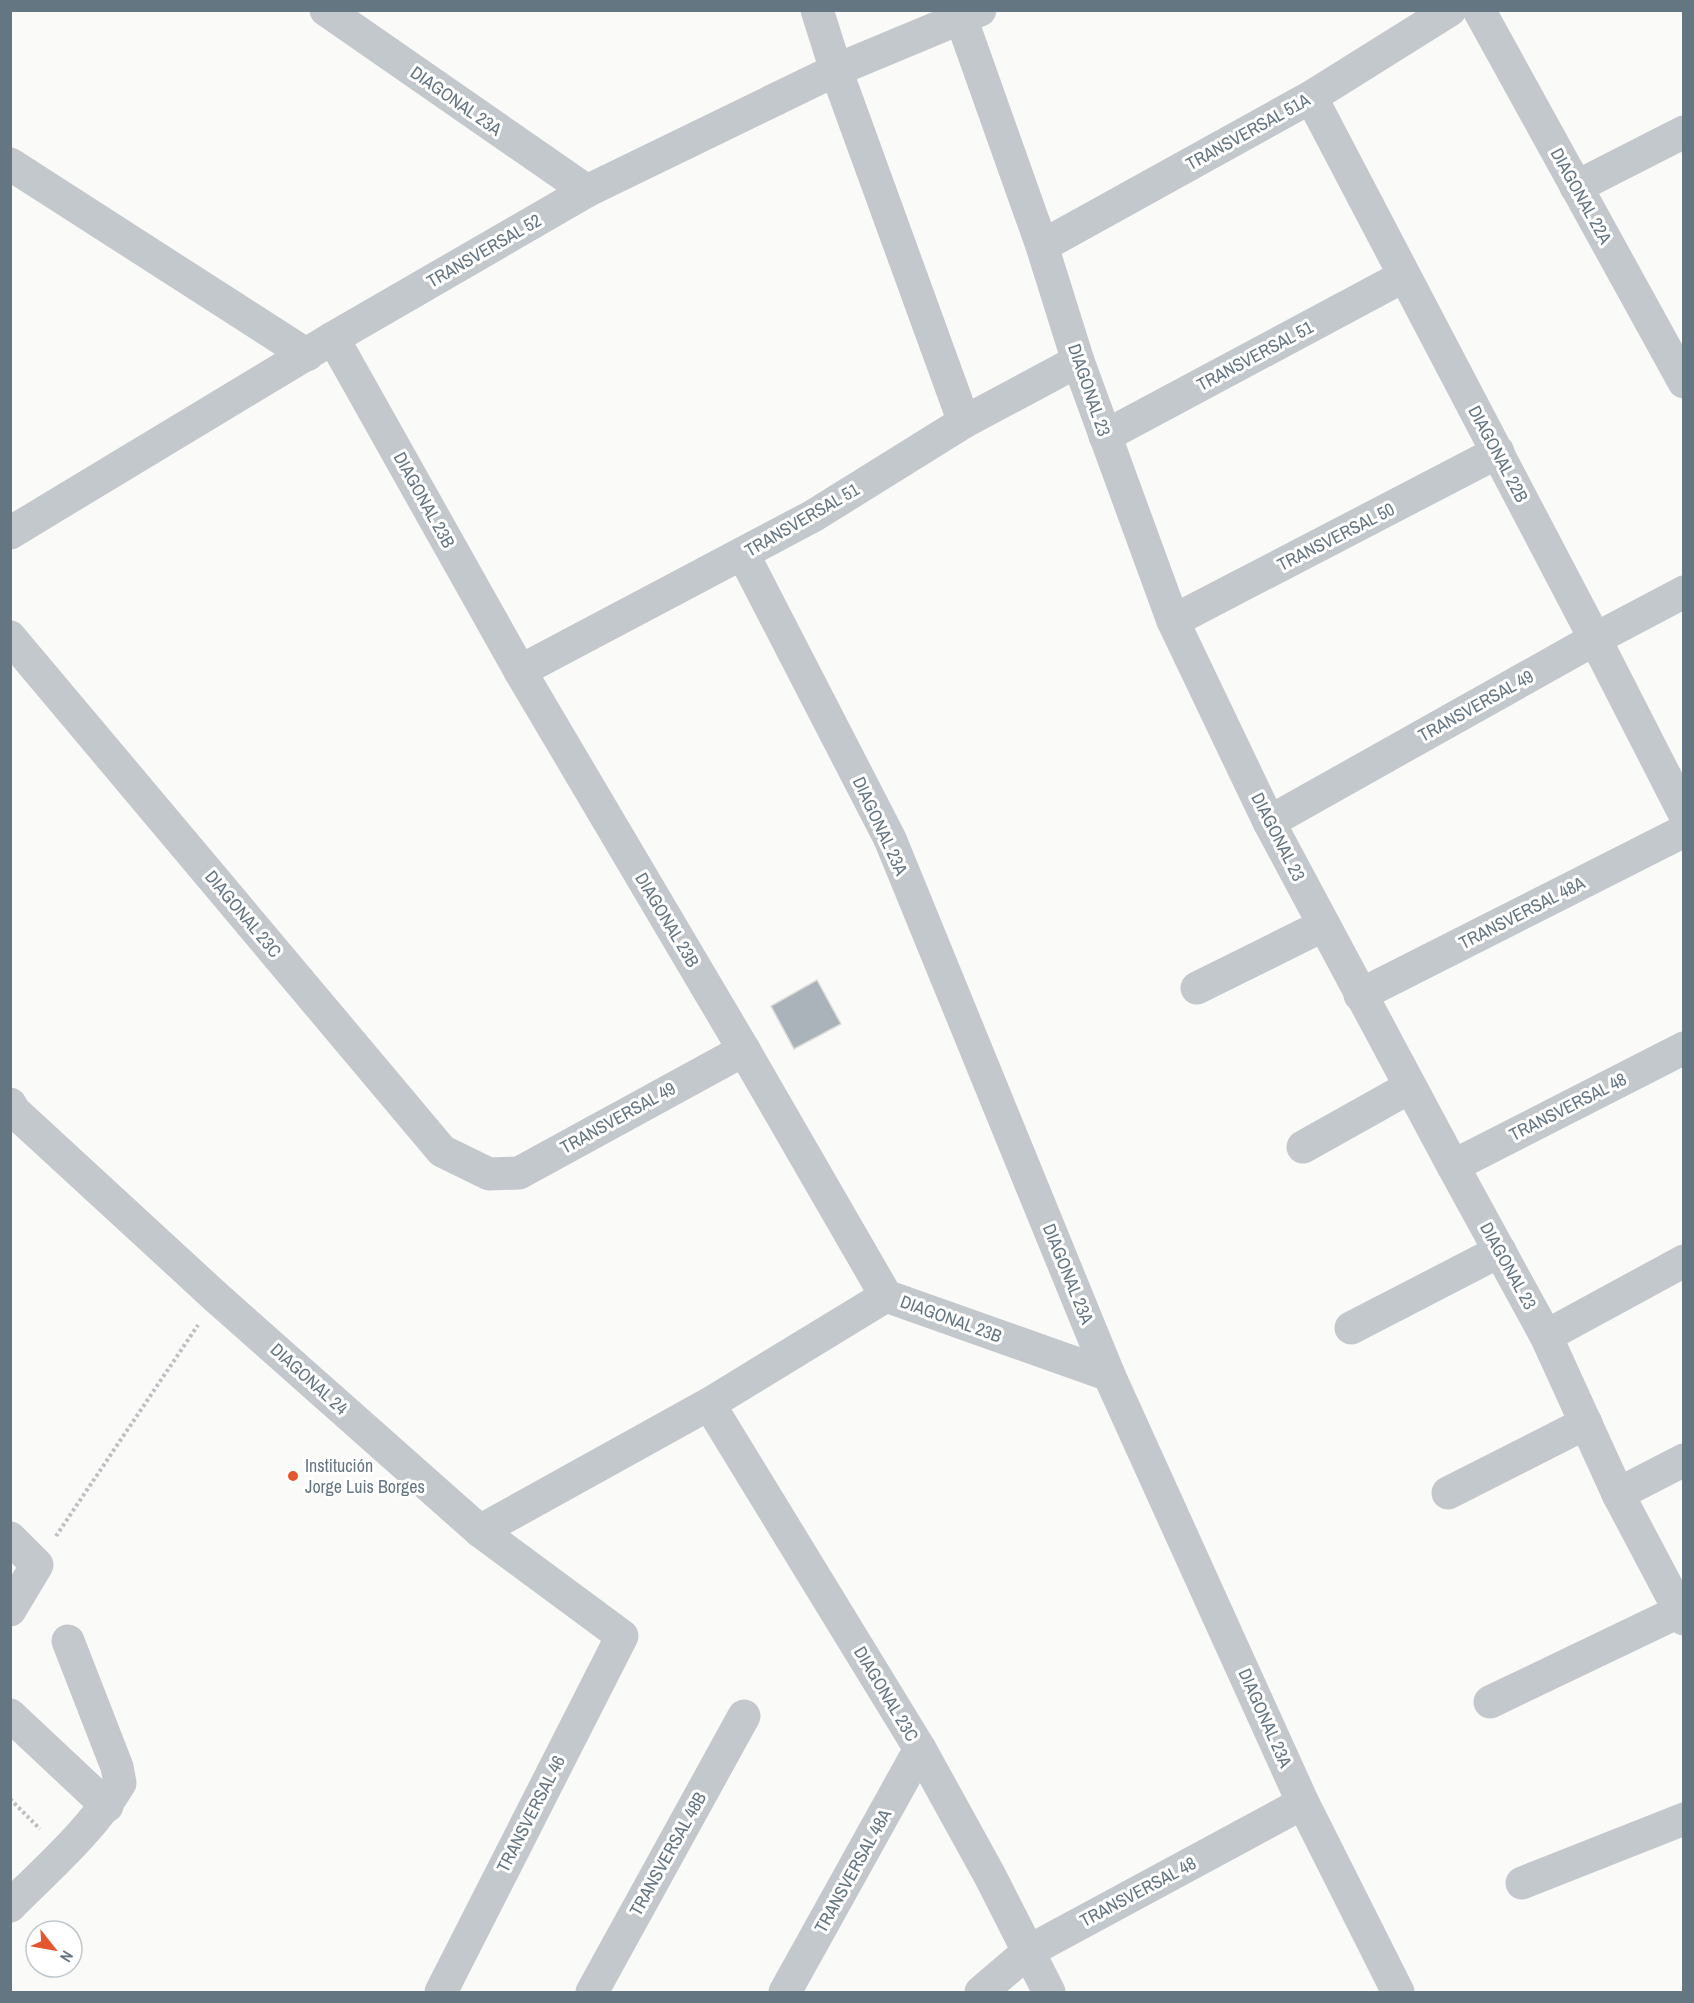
<svg xmlns="http://www.w3.org/2000/svg" width="1694" height="2003" viewBox="0 0 1694 2003" font-family="'Archivo Narrow',sans-serif">
<style>
.building{fill:#aab3b9;stroke:#dcdcda;stroke-width:1.5}
.lines{fill:none;stroke-linecap:round;stroke-linejoin:round}
.path{stroke:#bbbfc2;stroke-width:4;stroke-dasharray:3 3;stroke-linecap:butt}
.minor{stroke:#c3c8cc;stroke-width:33}
.poi-dot{fill:#e4572e;stroke:#fff;stroke-width:2}
.labels{text-anchor:middle;stroke-width:6;stroke-linejoin:round;paint-order:stroke}
.street-label{font-size:18px;fill:#657683;stroke:#fff}
.poi-label{font-size:18px;fill:#657683;stroke:#fff;text-anchor:start}
</style>
<rect width="100%" height="100%" fill="#fafaf8"/>
<!-- building -->
<polygon class="building" points="817,980 841,1024 794,1049 771,1006"/>
<g class="lines">
<!-- path -->
<g class="path">
<polyline points="56,1536 198,1325"/>
<polyline points="10,1799 40,1829"/>
</g>
<!-- minor -->
<g class="minor">
<polyline points="326,10 587,191"/>
<polyline points="817,10 836,70 964,422"/>
<polyline points="1479,10 1684,382"/>
<polyline points="961,18 1042,246 1078,361 1173,621 1269,822 1453,1166 1546,1336 1618,1494 1684,1619"/>
<polyline points="1311,97 1595,639 1684,813"/>
<polyline points="10,164 307,355"/>
<polyline points="1576,187 1684,132"/>
<polyline points="1042,246 1311,97 1450,10"/>
<polyline points="333,338 520,671 744,1050 886,1296 1109,1375"/>
<polyline points="1105,436 1404,276"/>
<polyline points="10,533 333,338 587,191 836,70 980,10"/>
<polyline points="743,554 890,839 1109,1375 1303,1803 1398,1992"/>
<polyline points="1173,621 1498,452"/>
<polyline points="10,637 442,1151 489,1174 519,1173 744,1050"/>
<polyline points="520,671 813,516 964,422 1078,361"/>
<polyline points="1269,822 1595,639 1684,592"/>
<polyline points="1197,988 1324,925"/>
<polyline points="1360,995 1684,831"/>
<polyline points="10,1104 15,1112 216,1297 480,1531 622,1636 441,1992"/>
<polyline points="1303,1147 1410,1087"/>
<polyline points="1453,1166 1684,1048"/>
<polyline points="1351,1328 1500,1251"/>
<polyline points="1546,1336 1684,1261"/>
<polyline points="709,1404 920,1749 990,1876 1049,1992"/>
<polyline points="1448,1493 1586,1423"/>
<polyline points="1618,1494 1684,1460"/>
<polyline points="480,1531 709,1404 886,1296"/>
<polyline points="10,1538 37,1565 10,1610"/>
<polyline points="1490,1702 1680,1611"/>
<polyline points="10,1715 107,1806"/>
<polyline points="1522,1883 1684,1819"/>
<path d="M10,1906C49,1867 92,1830 120,1783L117,1767L68,1641"/>
<polyline points="592,1992 744,1716"/>
<polyline points="785,1992 920,1749"/>
<polyline points="981,1992 1029,1951 1303,1803"/>
</g>
</g>
<!-- markers -->
<circle class="poi-dot" cx="293" cy="1476" r="6"/>
<g class="labels">
<!-- street labels -->
<g class="street-label">
<text transform="translate(456 101) rotate(35)" y="6">DIAGONAL 23A</text>
<text transform="translate(1248 132) rotate(-29)" y="6">TRANSVERSAL 51A</text>
<text transform="translate(1581 196) rotate(61)" y="6">DIAGONAL 22A</text>
<text transform="translate(484 251) rotate(-30)" y="6">TRANSVERSAL 52</text>
<text transform="translate(1255 356) rotate(-28)" y="6">TRANSVERSAL 51</text>
<text transform="translate(1089 390) rotate(71)" y="6">DIAGONAL 23</text>
<text transform="translate(1498 454) rotate(62)" y="6">DIAGONAL 22B</text>
<text transform="translate(424 500) rotate(61)" y="6">DIAGONAL 23B</text>
<text transform="translate(802 520) rotate(-30)" y="6">TRANSVERSAL 51</text>
<text transform="translate(1336 537) rotate(-27)" y="6">TRANSVERSAL 50</text>
<text transform="translate(1476 706) rotate(-29)" y="6">TRANSVERSAL 49</text>
<text transform="translate(880 826) rotate(65)" y="6">DIAGONAL 23A</text>
<text transform="translate(1278 837) rotate(63)" y="6">DIAGONAL 23</text>
<text transform="translate(1522 913) rotate(-27)" y="6">TRANSVERSAL 48A</text>
<text transform="translate(243 914) rotate(50)" y="6">DIAGONAL 23C</text>
<text transform="translate(667 920) rotate(59)" y="6">DIAGONAL 23B</text>
<text transform="translate(1568 1107) rotate(-27)" y="6">TRANSVERSAL 48</text>
<text transform="translate(618 1118) rotate(-29)" y="6">TRANSVERSAL 49</text>
<text transform="translate(1508 1266) rotate(61)" y="6">DIAGONAL 23</text>
<text transform="translate(1068 1274) rotate(68)" y="6">DIAGONAL 23A</text>
<text transform="translate(951 1319) rotate(20)" y="6">DIAGONAL 23B</text>
<text transform="translate(309 1379) rotate(42)" y="6">DIAGONAL 24</text>
<text transform="translate(886 1694) rotate(59)" y="6">DIAGONAL 23C</text>
<text transform="translate(1265 1718) rotate(66)" y="6">DIAGONAL 23A</text>
<text transform="translate(531 1814) rotate(-63)" y="6">TRANSVERSAL 46</text>
<text transform="translate(668 1854) rotate(-61)" y="6">TRANSVERSAL 48B</text>
<text transform="translate(853 1871) rotate(-61)" y="6">TRANSVERSAL 48A</text>
<text transform="translate(1138 1892) rotate(-28)" y="6">TRANSVERSAL 48</text>
</g>
<!-- poi labels -->
<g class="poi-label">
<text x="305" y="1472">Institución<tspan x="305" dy="21">Jorge Luis Borges</tspan></text>
</g>
</g>
<!-- border -->
<rect width="1694" height="2003" fill="none" stroke="#657683" stroke-width="24"/>
<!-- north arrow -->
<g transform="translate(54 1949) rotate(121)"><circle r="28" fill="#ffffff" stroke="#c1c8cd" stroke-width="1.5"/>
<path d="M0-4.5L10 22L0 15L-10 22Z" fill="#e4572e"/>
<text y="-9" font-size="16" font-weight="bold" text-anchor="middle" fill="#657683">N</text>
</g>
</svg>
